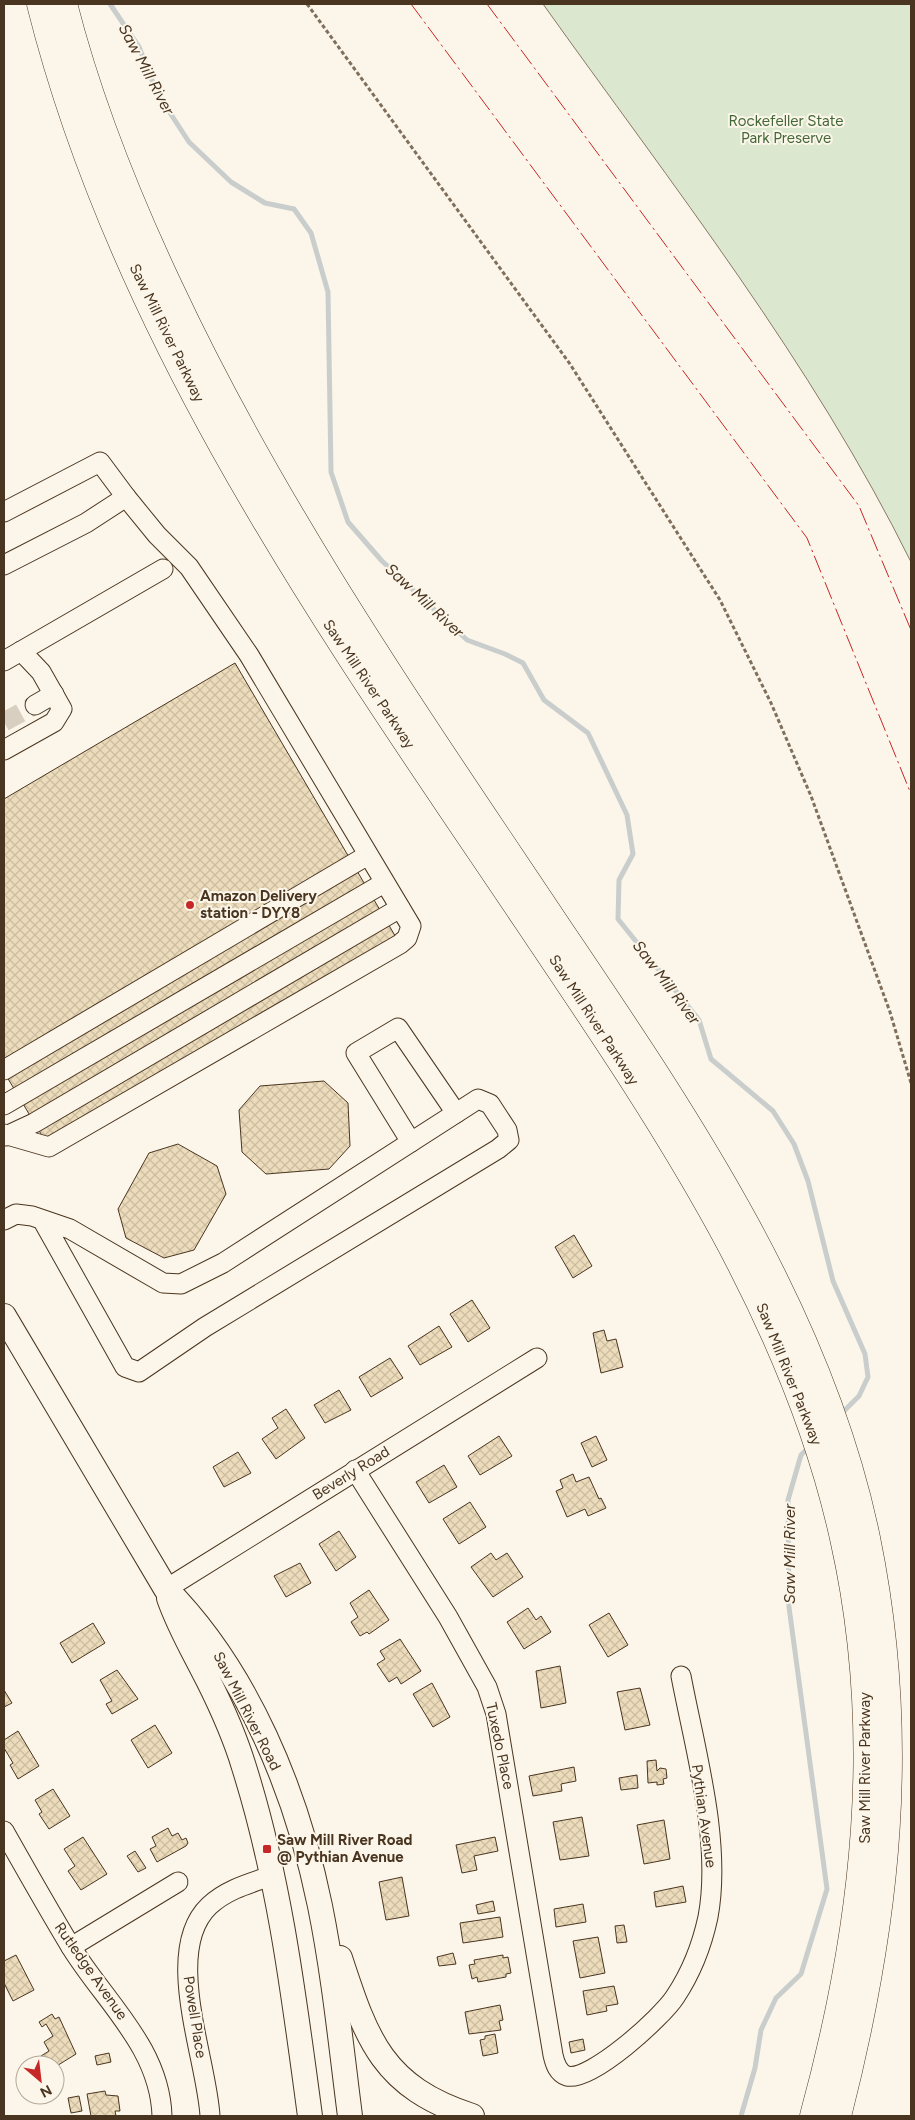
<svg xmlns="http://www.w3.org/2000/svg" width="915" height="2120" viewBox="0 0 915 2120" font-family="Figtree,sans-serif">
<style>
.park{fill:#dce7d0;stroke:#887966}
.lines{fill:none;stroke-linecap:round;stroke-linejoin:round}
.stream{stroke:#c9cecd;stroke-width:5}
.building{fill:url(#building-cross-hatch);stroke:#4a3520}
.minor-tunnel{stroke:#d8cfc1;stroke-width:19;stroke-dasharray:19 9;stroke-linecap:butt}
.minor-casing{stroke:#4a3520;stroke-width:21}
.major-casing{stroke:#4a3520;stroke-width:26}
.highway-casing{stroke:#4a3520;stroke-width:29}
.path{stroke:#7f6f5c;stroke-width:3;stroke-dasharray:4 2.5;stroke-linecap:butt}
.minor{stroke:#fbf6e9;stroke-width:19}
.major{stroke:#fbf6e9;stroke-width:24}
.highway{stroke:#fbf6e9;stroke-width:28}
.power{stroke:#c62828;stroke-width:1;stroke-dasharray:18 4 2.5 4;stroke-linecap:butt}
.poi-dot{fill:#c62828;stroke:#fbf6e9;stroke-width:2}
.labels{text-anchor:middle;stroke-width:4;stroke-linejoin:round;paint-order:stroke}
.park-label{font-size:15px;fill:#436837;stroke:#fbf6e9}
.street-label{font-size:15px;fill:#4a3520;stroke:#fbf6e9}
.poi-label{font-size:15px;font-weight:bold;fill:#4a3520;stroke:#fbf6e9;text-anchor:start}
.water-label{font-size:16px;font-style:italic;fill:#4a3520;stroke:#fbf6e9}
</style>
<defs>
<pattern id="building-cross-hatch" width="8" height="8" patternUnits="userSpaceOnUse" patternTransform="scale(1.25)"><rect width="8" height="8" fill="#ecdcbc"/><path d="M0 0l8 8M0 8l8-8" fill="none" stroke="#ccbda1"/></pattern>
</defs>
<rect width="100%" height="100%" fill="#fbf6e9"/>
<!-- park -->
<path class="park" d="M543,4H911V562C812,362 672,185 543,4Z"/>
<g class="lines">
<!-- stream -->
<g class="stream">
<polyline points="110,4 139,47 157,93 189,142 231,182 265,203 294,209 311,233 328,292 331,472 348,522 382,561 467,640 505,654 523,663 544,700 588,733 627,815 633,854 619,880 618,919 699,1020 711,1059 773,1111 794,1144 808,1181 833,1281 865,1354 868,1377 859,1396 839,1416"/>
<polyline points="741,2116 755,2068 761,2030 776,1998 801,1974 827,1889 789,1607 788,1500 801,1455 809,1447"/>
</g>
</g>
<!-- building -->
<g class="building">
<polygon points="235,663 404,951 53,1154 4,1072 4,799"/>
<polygon points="324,1081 348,1103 350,1146 329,1169 266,1174 242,1152 239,1110 260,1086"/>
<polygon points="178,1144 217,1166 226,1194 194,1250 164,1258 126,1238 118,1209 149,1153"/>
<polygon points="574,1235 592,1266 573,1278 555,1247"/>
<polygon points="472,1300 490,1328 468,1342 450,1314"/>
<polygon points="439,1326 452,1347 420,1365 408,1346"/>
<polygon points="604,1330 607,1341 616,1339 623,1367 601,1373 593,1333"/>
<polygon points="390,1358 403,1378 371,1397 359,1377"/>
<polygon points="339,1390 351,1410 325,1423 314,1405"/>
<polygon points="286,1409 305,1438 276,1459 262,1439 278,1428 272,1418"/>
<polygon points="499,1436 512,1456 480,1475 468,1456"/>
<polygon points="596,1436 607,1460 592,1467 581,1443"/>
<polygon points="238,1452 251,1473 224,1487 213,1467"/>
<polygon points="444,1465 457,1487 429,1503 416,1482"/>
<polygon points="573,1474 576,1482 589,1477 599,1499 601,1498 606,1508 588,1516 585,1509 567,1517 556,1491 563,1488 560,1480"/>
<polygon points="470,1502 486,1527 459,1544 443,1519"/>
<polygon points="339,1531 356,1557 336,1571 319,1544"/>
<polygon points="491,1553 496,1560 507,1553 523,1577 493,1597 471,1567"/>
<polygon points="300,1563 311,1583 286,1597 274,1576"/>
<polygon points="369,1590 389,1620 369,1634 367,1632 360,1636 351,1622 358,1617 350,1603"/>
<polygon points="528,1608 536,1620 541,1616 551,1632 524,1649 507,1622"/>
<polygon points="609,1613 628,1645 608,1657 589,1625"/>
<polygon points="93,1623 105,1643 72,1663 60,1643"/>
<polygon points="400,1639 421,1671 401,1684 397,1677 389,1682 377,1664 385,1659 380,1651"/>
<polygon points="560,1666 566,1703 541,1708 536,1671"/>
<polygon points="117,1670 138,1699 112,1714 106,1704 112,1701 100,1680"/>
<polygon points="432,1683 450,1717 433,1727 413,1694"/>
<polygon points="640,1688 650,1725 625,1730 617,1692"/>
<polygon points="4,1690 12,1703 4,1707"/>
<polygon points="155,1725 172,1753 148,1768 131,1740"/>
<polygon points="18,1731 39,1766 18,1779 10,1765 13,1763 4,1748 4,1740"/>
<polygon points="656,1760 657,1771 660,1768 666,1769 667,1778 663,1779 664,1784 657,1785 657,1782 648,1783 647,1761"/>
<polygon points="574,1767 576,1781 561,1784 562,1791 533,1796 529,1776"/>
<polygon points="637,1775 638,1788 621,1790 619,1778"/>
<polygon points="53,1789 70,1816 49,1829 39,1814 42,1812 35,1800"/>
<polygon points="582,1817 589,1856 560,1860 553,1822"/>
<polygon points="664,1820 670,1859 644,1864 637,1825"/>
<polygon points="168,1828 172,1836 178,1833 182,1840 186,1838 188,1843 186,1846 157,1862 150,1849 156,1846 152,1837"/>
<polygon points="83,1837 107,1874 81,1890 68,1871 75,1866 64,1849"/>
<polygon points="495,1837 498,1851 474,1856 477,1870 462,1873 456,1845"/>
<polygon points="135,1851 146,1868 138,1872 127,1856"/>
<polygon points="402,1877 409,1916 386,1920 379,1882"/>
<polygon points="683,1886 686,1902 656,1907 654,1892"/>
<polygon points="493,1901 495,1911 478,1914 476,1905"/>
<polygon points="583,1904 586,1922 556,1927 554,1909"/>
<polygon points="500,1917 503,1937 463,1943 460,1923"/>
<polygon points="624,1925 627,1942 617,1943 615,1926"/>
<polygon points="598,1937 605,1973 580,1978 573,1941"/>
<polygon points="453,1953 456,1964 439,1966 437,1957"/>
<polygon points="16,1955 34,1990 13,2001 4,1983 4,1961"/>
<polygon points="503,1955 503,1958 508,1957 511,1973 506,1974 506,1977 478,1982 477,1977 472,1979 469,1965 475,1964 474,1960"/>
<polygon points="614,1986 618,2004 606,2006 607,2011 587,2015 583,1991"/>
<polygon points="500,2005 503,2020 499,2021 501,2030 469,2034 465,2012"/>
<polygon points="52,2014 55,2019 59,2017 76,2054 55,2067 46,2065 41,2056 49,2051 44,2042 53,2036 46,2024 42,2027 39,2022"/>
<polygon points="495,2034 498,2053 483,2056 480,2040 485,2039 485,2036"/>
<polygon points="583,2039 585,2050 571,2053 569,2042"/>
<polygon points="109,2053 111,2062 97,2065 95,2056"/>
<polygon points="105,2091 106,2095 118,2096 120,2111 115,2111 116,2116 91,2116 87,2094"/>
<polygon points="79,2096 82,2111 71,2113 68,2098"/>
</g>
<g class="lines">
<!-- minor-tunnel -->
<polyline class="minor-tunnel" points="4,722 35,705"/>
<defs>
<g id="minor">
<polyline points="4,512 100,462 126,497"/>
<polyline points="4,565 86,523 126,497 157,535 189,567 249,655 411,926 407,938 400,944 49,1147 4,1134"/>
<polyline points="4,661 163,569"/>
<polyline points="35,705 54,694"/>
<polyline points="4,750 54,722 62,709 41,672 21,651"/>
<polyline points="4,1070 368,855"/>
<polyline points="4,1105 384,883"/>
<polyline points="6,1136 34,1123 400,908"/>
<polyline points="411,1142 356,1053 398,1028 456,1113"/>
<polyline points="4,1220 16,1214 32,1216 70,1229 163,1283 181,1284 223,1263 478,1099 490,1104 507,1130 509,1140 498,1149 205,1327 139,1372 125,1367 43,1221"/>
<path d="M355,1470L448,1617L487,1687L496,1714L553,2055C555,2064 558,2073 567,2076C591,2082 662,2017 675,1997C691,1973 702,1945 708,1917C722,1842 695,1750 681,1676"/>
<polyline points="166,1589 537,1358"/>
<path d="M4,1831C26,1870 48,1909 71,1947C105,2002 160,2048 162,2116"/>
<polyline points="71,1947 178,1882"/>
<path d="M210,2116C207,2059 162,1951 209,1906C227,1889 251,1883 274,1875"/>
</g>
<g id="major">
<path d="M4,1316L166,1589C248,1672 297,1793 320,1906C334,1975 341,2046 350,2116"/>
<path d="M169,1598C179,1627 194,1652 208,1680C222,1708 235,1737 244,1767C280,1881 294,1998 310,2116"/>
<path d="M340,1958C367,2041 383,2087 472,2116"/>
</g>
<g id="highway">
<path d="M41,4C126,343 334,633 526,918C656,1111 793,1308 844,1538C888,1733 866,1926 814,2116"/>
<path d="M63,4C88,102 126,197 169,288C275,515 418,719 557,927C684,1115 819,1311 866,1538C907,1738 887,1921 837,2116"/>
</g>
</defs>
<!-- minor casing -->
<use href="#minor" class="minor-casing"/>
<!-- major casing -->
<use href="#major" class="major-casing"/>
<!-- highway casing -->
<use href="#highway" class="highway-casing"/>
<!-- path -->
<polyline class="path" points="307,4 570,364 720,600 771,703 811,796 890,1012 911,1083"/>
<!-- minor -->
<use href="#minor" class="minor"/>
<!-- major -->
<use href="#major" class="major"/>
<!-- highway -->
<use href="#highway" class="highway"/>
<!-- power -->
<g class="power">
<polyline points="411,4 807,538 911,794"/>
<polyline points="487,4 859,506 911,630"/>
</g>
</g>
<!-- markers -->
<g class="poi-dot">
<circle cx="190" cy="905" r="5"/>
<rect x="262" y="1844" width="10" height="10" rx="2.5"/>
</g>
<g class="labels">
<!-- park labels -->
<g class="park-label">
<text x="786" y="126">Rockefeller State<tspan x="786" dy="17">Park Preserve</tspan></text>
</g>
<!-- street labels -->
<g class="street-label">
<text transform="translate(167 333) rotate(64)" y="5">Saw Mill River Parkway</text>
<text transform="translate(369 684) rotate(56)" y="5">Saw Mill River Parkway</text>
<text transform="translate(594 1020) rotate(57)" y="5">Saw Mill River Parkway</text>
<text transform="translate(789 1374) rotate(68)" y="5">Saw Mill River Parkway</text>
<text transform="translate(351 1473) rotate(-32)" y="5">Beverly Road</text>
<text transform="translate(247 1711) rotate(63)" y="5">Saw Mill River Road</text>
<text transform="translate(500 1746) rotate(78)" y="5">Tuxedo Place</text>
<text transform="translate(865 1768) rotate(-90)" y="5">Saw Mill River Parkway</text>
<text transform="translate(704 1816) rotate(82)" y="5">Pythian Avenue</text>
<text transform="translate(91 1971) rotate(55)" y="5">Rutledge Avenue</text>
<text transform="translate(195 2017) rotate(81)" y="5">Powell Place</text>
</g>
<!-- poi labels -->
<g class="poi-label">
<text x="200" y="901">Amazon Delivery<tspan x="200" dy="17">station - DYY8</tspan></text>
<text x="277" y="1845">Saw Mill River Road<tspan x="277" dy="17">@ Pythian Avenue</tspan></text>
</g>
<!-- water labels -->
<g class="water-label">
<text transform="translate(147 69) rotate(62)" y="6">Saw Mill River</text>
<text transform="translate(425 600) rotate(43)" y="6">Saw Mill River</text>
<text transform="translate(667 982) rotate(53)" y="6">Saw Mill River</text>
<text transform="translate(789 1554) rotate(-90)" y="6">Saw Mill River</text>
</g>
</g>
<!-- border -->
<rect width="915" height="2120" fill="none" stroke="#4a3520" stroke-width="10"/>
<!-- north arrow -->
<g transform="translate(40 2080) rotate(152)"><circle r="24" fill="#fbf6e9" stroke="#b4a999"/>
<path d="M0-4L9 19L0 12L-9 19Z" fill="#c62828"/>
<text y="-8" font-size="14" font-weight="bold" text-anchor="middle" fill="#4a3520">N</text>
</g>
</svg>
